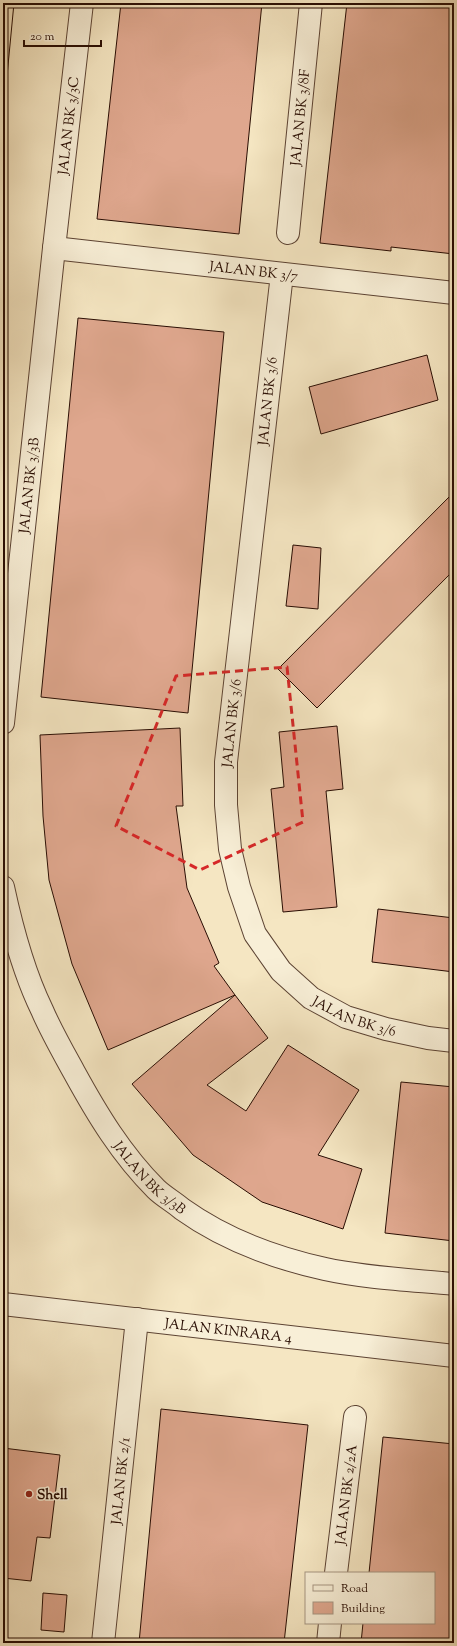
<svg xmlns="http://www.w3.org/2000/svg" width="457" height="1646" viewBox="0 0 457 1646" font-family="'Sorts Mill Goudy',serif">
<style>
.building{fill:#dfa78e;stroke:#290d03}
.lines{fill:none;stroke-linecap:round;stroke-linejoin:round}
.minor-casing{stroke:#5c4333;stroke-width:24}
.tertiary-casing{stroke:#5c4333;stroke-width:24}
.minor{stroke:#f8efd7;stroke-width:22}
.tertiary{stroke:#f8efd7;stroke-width:22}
.tram{stroke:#290d03;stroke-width:1}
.marked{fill:none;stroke:#d62828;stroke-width:3;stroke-dasharray:8 5;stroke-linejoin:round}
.poi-dot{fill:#8f2418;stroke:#f8efd7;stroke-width:1.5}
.labels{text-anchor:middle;stroke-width:3;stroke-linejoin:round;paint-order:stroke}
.street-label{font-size:14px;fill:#290d03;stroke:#f8efd7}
.poi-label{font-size:14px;font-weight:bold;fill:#290d03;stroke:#f8efd7;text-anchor:start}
</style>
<rect width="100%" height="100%" fill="#f5e6c2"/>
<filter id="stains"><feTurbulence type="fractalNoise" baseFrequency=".005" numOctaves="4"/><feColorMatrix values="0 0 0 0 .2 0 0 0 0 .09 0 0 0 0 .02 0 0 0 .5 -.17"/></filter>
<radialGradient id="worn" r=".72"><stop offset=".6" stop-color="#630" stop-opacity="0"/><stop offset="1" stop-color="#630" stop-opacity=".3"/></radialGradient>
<!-- building -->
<g class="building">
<polygon points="121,3 262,3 239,234 97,219"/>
<polygon points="347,3 454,3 454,254 391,247 391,251 320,243"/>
<polygon points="78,318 224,332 188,713 41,697"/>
<polygon points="427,355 438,400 321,434 309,387"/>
<polygon points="454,492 454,570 317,708 278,669"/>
<polygon points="293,545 321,548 318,609 286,606"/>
<polygon points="337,726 343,789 326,791 337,907 283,912 271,789 284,787 279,732"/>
<polygon points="180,728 183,806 176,806 187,888 219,963 214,966 235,995 108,1050 72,964 49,880 43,816 40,735"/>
<polygon points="378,909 454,918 454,972 372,962"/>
<polygon points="235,995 268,1038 207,1085 246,1111 288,1045 359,1090 318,1155 362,1169 343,1229 262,1202 193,1155 132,1084"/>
<polygon points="401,1082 454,1087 454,1241 385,1233"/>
<polygon points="161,1409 308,1425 284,1643 139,1643"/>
<polygon points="383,1437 454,1444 454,1643 361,1643 363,1623 434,1623 434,1573 369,1573"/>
<polygon points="3,1448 60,1455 50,1538 37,1537 31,1581 3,1578"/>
<polygon points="43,1593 67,1595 64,1632 41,1630"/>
</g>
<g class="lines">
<defs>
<g id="minor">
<path id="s1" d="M288,233L311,3"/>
<path id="s2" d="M54,248L454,293"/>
<path id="s3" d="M282,274L226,762V805L230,849L239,887L255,934L281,971L311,998L346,1017L386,1029L428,1038L454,1041"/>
<path id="s4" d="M3,723L54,248L82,3"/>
<path id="s5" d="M3,887C12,929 23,971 42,1010C51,1031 63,1052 74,1072C97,1114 121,1154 156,1189C163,1196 174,1202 182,1209C224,1239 275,1258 325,1269C366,1278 412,1280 454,1284"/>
<path id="s6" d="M336,1573L355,1417"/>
<path id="s7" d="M103,1643L137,1319"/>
<polyline points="328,1643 330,1623"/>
</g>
<g id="tertiary">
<path id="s8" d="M3,1304L454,1356"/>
</g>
</defs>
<!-- minor casing -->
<use href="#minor" class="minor-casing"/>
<!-- tertiary casing -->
<use href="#tertiary" class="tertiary-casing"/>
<!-- minor -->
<use href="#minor" class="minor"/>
<!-- tertiary -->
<use href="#tertiary" class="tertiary"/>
<!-- tram -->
<polyline class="tram" points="3,118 14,3"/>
</g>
<!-- marked area -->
<path class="marked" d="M287,667L303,822L200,870L116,826L176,676Z"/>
<!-- markers -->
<circle class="poi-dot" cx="29" cy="1494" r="4"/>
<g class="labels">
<!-- street labels -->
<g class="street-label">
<text dy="5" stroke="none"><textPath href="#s1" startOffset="116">JALAN BK 3/8F</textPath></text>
<text dy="5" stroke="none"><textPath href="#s4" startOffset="601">JALAN BK 3/3C</textPath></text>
<text dy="5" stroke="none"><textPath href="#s2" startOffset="201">JALAN BK 3/7</textPath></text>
<text transform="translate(267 401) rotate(-84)" y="5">JALAN BK 3/6</text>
<text dy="5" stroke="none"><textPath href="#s4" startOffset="239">JALAN BK 3/3B</textPath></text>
<text transform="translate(231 723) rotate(-84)" y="5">JALAN BK 3/6</text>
<text dy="5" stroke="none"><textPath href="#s3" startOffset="800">JALAN BK 3/6</textPath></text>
<text dy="5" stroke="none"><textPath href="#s5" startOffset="330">JALAN BK 3/3B</textPath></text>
<text dy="5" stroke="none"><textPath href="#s8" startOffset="227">JALAN KINRARA 4</textPath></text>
<text dy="5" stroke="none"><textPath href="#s7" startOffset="163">JALAN BK 2/1</textPath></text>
<text dy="5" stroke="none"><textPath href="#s6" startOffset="79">JALAN BK 2/2A</textPath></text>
</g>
<!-- poi labels -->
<g class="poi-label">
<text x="37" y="1499">Shell</text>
</g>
</g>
<!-- margin -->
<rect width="457" height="1646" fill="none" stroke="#f5e6c2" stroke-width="16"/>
<rect x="4" y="4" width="449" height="1638" fill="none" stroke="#290d03" stroke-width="2"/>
<rect x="8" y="8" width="441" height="1630" fill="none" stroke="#290d03"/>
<!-- legend -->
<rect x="305" y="1572" width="130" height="52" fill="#f8efd7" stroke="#a59582"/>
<rect x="313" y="1585" width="20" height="6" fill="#f8efd7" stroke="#a59582"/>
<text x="341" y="1592" font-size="12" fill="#290d03">Road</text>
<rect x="313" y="1602" width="20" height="12" fill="#dfa78e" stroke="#a59582"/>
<text x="341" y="1612" font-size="12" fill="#290d03">Building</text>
<!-- scale -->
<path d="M24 40v6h77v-6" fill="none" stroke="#290d03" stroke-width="2"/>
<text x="30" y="40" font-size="12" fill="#290d03" stroke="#f8efd7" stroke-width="3" paint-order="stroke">20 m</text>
<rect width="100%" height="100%" filter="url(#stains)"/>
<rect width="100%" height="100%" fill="url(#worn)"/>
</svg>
